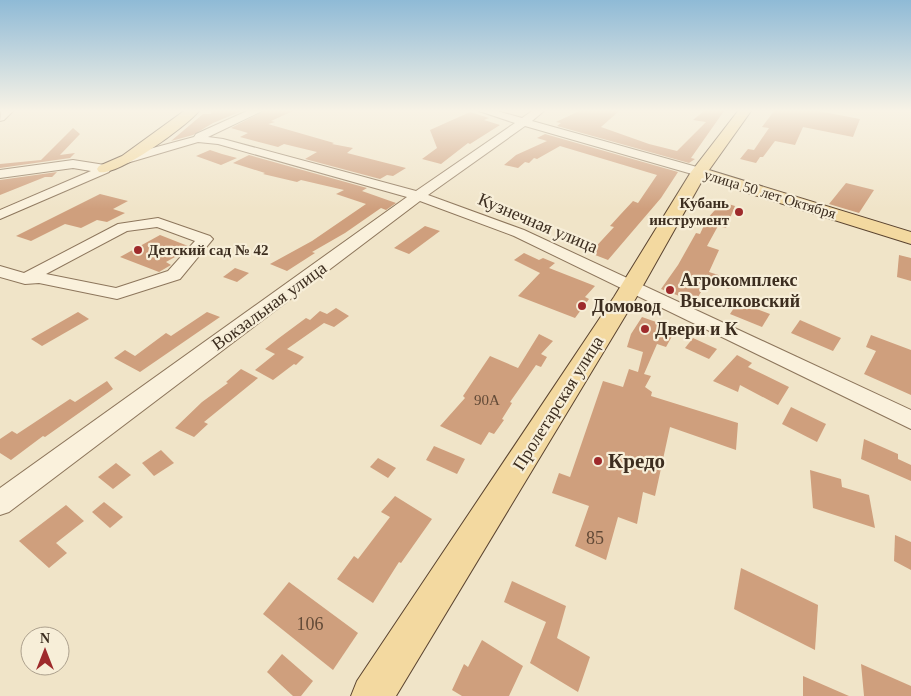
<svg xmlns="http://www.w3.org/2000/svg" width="911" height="696" viewBox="0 0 911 696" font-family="'Times New Roman',serif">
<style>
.building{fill:#cf9f7d}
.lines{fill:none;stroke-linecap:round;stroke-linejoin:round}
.minor-casing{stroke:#8d765c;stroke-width:2}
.major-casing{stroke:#5b4430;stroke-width:2}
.minor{fill:#faf1dc;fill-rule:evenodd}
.major{fill:#f3d9a0;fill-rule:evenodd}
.poi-dot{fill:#9e2a2b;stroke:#f7eed8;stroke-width:2}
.labels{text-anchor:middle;stroke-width:4.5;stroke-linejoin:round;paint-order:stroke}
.far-street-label{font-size:15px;fill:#3d2e20;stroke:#f7eed8}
.far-poi-label{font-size:15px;font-weight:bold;fill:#3d2e20;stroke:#f7eed8;text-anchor:end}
.number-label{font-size:15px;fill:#624a37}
.street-label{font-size:18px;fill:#3d2e20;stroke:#f7eed8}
.poi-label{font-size:18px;font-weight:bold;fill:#3d2e20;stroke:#f7eed8;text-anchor:start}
.near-number-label{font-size:18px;fill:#624a37}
.near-poi-label{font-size:21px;font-weight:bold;fill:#3d2e20;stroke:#f7eed8;text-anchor:start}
</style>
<rect width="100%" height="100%" fill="#f0e4c8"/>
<!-- building -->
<g class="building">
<polygon points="211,111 242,111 213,123 193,135 171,141 203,114 211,114"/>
<polygon points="264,111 293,111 271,121 275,122 268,124 334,143 332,144 353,148 347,153 406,168 393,176 387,175 380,179 305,159 317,152 284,144 278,147 240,137 248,133 231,128"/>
<polygon points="579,111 619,111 601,127 649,144 677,151 706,122 693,120 704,111 724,111 691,158 695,159 689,163 557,126 561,123 556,122"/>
<polygon points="774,111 818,111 860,119 853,137 803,127 795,145 775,141 763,157 760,157 756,163 740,159 748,149 754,150 769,128 762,127"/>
<polygon points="470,112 489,118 484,120 500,125 470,144 468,143 441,164 422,159 437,148 430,130"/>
<polygon points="73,128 80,134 60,155 75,153 70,158 0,168 0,164 41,160"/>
<polygon points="545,134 678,172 661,198 608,260 590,253 614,227 610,226 620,215 633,201 638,203 657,175 560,146 537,159 534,158 529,163 525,162 518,168 504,165 516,155 547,141 537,138"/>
<polygon points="210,150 222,154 237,158 221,165 196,156"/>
<polygon points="249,155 367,188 362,191 396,203 386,210 381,208 345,233 312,252 315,253 287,271 270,264 312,241 366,204 336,194 344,190 301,180 297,182 263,174 265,173 233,163"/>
<polygon points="57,172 52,177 45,177 0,195 0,180"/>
<polygon points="846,183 874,190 859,213 829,204"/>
<polygon points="100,194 128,201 113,209 125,213 107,222 97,220 81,228 65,224 31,241 16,236"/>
<polygon points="722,202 735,206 726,228 718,226 707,246 719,250 709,272 734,280 729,289 707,282 695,302 661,289 678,265 696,233 700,234 707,219"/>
<polygon points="514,209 528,215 518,221 503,216"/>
<polygon points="425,226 440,231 409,254 394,248"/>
<polygon points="160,235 188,246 182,253 166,262 171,265 159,272 120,257"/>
<polygon points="524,253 539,260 543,258 555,263 549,268 595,286 585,297 589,299 575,318 518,296 540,273 514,260"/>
<polygon points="899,255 911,258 911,281 897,277"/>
<polygon points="235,268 249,273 237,282 223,277"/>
<polygon points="738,302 770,314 762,327 730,314"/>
<polygon points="336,308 349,316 334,327 324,323 287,349 304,357 296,365 294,364 273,380 255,370 275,354 265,349 279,338 306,318 310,320 320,311 327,314"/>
<polygon points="78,312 89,319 42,346 31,339"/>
<polygon points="207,312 220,317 140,372 114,358 125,350 135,356 166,333 171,336"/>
<polygon points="642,317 676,329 666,347 657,344 644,374 651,376 645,387 652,392 651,396 738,423 736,450 670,427 655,496 643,492 637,524 618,517 606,560 575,546 589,506 552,493 559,473 570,477 603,381 623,387 629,369 638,372 643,352 627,347 631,334"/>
<polygon points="800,320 841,338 833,351 791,333"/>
<polygon points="539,334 553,341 541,354 547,357 541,367 536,365 510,402 512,403 502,419 504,420 494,434 489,432 481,445 440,426 465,398 463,396 490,356 518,368"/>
<polygon points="871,335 911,350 911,395 864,374 876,351 866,347"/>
<polygon points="693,338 717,349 709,359 685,348"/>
<polygon points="737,355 752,363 748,367 789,387 778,405 740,385 738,392 713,381"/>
<polygon points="241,369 258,378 204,422 208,424 194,437 175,428 202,402 228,383 226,382"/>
<polygon points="107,381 113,389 45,437 43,436 11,460 0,453 0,439 12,431 17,434 70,399 75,402"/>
<polygon points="791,407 826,424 817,442 782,424"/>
<polygon points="864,439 898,454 898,459 911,465 911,481 861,459"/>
<polygon points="434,446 465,459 457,474 426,460"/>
<polygon points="161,450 174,463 154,476 142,463"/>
<polygon points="378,458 396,468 388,478 370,467"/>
<polygon points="116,463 131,475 113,489 98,477"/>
<polygon points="810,470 841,479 842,487 869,495 875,528 813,508"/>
<polygon points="395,496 432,519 401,563 399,562 373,603 337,579 354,556 358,559 390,517 381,512"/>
<polygon points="104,502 123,517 110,528 92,512"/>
<polygon points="66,505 84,521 56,543 67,553 49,568 19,541"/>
<polygon points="895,535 911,542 911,570 894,561"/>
<polygon points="741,568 818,605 815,650 734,609"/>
<polygon points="512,581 566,606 557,638 590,657 578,692 530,663 546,622 504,602"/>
<polygon points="289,582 358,633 333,670 263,614"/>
<polygon points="482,640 523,666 509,696 462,696 452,690 464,664 468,667"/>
<polygon points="282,654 313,681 301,696 293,696 267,672"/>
<polygon points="861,664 911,686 911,696 864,696"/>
<polygon points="803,676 849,696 803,696"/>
</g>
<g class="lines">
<defs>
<g id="minor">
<polygon points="1,111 13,111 4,120 0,121"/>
<polygon points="247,111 262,111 208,137 223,139 416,191 515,123 479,111 497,111 522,118 532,111 544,111 532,121 704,169 705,172 704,175 699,176 525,126 428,195 524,230 911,410 911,429 514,236 420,201 9,512 0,515 0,488 407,197 218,144 198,142 127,163 121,159 123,156 194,137 196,134"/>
<polygon points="73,160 105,165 111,169 109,172 0,219 0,210 91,171 73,168 0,178 0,170"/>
<path d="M158,218L210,236L213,239L180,279L117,299L39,283L25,284L0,277V266L24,273L118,224ZM157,227L195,241L168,271L116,288L46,274L127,231Z"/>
</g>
<g id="major">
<path d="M184,111H199C187,126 117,177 99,172L97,169L99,166L122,156Z"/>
<polygon points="738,111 751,111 709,170 911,232 911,244 703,179 636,298 396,696 351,696 357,681 614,297 691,172"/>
</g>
</defs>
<!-- minor casing -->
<use href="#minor" class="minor-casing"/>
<!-- major casing -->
<use href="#major" class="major-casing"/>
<!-- minor -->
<use href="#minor" class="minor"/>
<!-- major -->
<use href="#major" class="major"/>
</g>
<!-- sky -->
<linearGradient id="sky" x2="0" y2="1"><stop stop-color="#8fbad6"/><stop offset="0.53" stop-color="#f8f3e6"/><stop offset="1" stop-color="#f8f3e6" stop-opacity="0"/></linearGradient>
<rect width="911" height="209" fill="url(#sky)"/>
<!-- markers -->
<g class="poi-dot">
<circle cx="739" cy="212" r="5"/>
<circle cx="138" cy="250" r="5"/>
<circle cx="670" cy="290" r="5"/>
<circle cx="582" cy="306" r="5"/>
<circle cx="645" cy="329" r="5"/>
<circle cx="598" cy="461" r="5"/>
</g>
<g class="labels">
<!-- far-street labels -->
<g class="far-street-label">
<text transform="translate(770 194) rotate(17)" y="5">улица 50 лет Октября</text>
</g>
<!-- far-poi labels -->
<g class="far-poi-label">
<text x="729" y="208">Кубань<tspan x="729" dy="17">инструмент</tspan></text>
<text x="148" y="255" text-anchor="start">Детский сад № 42</text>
</g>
<!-- number labels -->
<g class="number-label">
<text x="487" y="405">90А</text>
</g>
<!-- street labels -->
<g class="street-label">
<text transform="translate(538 223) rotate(23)" y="6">Кузнечная улица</text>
<text transform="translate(269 306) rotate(-36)" y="6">Вокзальная улица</text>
<text transform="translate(558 403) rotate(-58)" y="6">Пролетарская улица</text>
</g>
<!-- poi labels -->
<g class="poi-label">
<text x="680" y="286">Агрокомплекс<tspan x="680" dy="21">Выселковский</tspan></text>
<text x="592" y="312">Домовод</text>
<text x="655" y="335">Двери и К</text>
</g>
<!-- near-number labels -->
<g class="near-number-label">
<text x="595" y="544">85</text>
<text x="310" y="630">106</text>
</g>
<!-- near-poi labels -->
<g class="near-poi-label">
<text x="608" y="468">Кредо</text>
</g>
</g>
<!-- north arrow -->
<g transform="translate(45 651)"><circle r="24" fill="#f7eed8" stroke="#ada18e"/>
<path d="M0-4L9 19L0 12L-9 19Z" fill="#9e2a2b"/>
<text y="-8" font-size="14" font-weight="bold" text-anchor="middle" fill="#3d2e20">N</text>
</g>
</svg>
